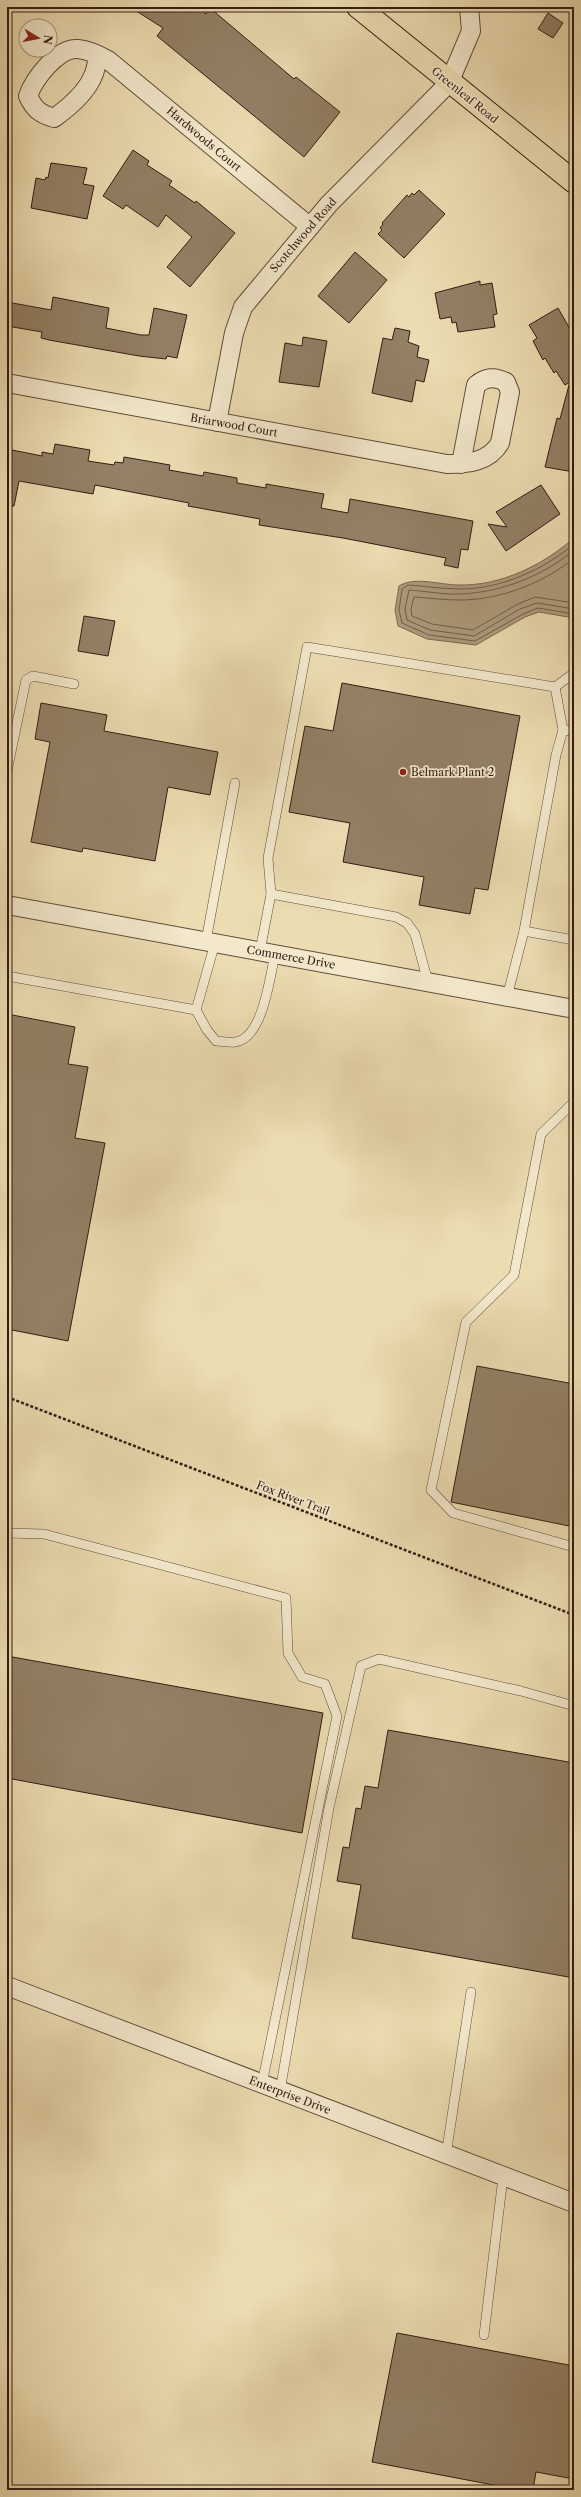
<svg xmlns="http://www.w3.org/2000/svg" width="581" height="2497" viewBox="0 0 581 2497" font-family="'Libre Caslon Text',serif">
<style>
.water{fill:#ad9b7c;stroke:#7c6852}
.lines{fill:none;stroke-linecap:round;stroke-linejoin:round}
.shore{stroke:#705c48;stroke-width:1}
.building{fill:#938066;stroke:#321c14}
.lane-casing{stroke:#604c3b;stroke-width:10}
.street-casing{stroke:#604c3b;stroke-width:20}
.primary-casing{stroke:#321c14;stroke-width:24}
.path{stroke:#321c14;stroke-width:2.5;stroke-dasharray:3 2;stroke-linecap:butt}
.lane{stroke:#f3e8cc;stroke-width:9}
.street{stroke:#f3e8cc;stroke-width:18}
.primary{stroke:#ecdcb1;stroke-width:22}
.poi-dot{fill:#8f2418;stroke:#f3e8cc;stroke-width:1.5}
.labels{text-anchor:middle;stroke-width:3.5;stroke-linejoin:round;paint-order:stroke}
.street-label{font-size:11px;fill:#321c14;stroke:#f3e8cc}
.poi-label{font-size:11px;fill:#321c14;stroke:#f3e8cc;text-anchor:start}
</style>
<rect width="100%" height="100%" fill="#ecdcb1"/>
<filter id="stains"><feTurbulence type="fractalNoise" baseFrequency=".005" numOctaves="4"/><feColorMatrix values="0 0 0 0 .2 0 0 0 0 .09 0 0 0 0 .02 0 0 0 .5 -.17"/></filter>
<radialGradient id="worn" r=".72"><stop offset=".6" stop-color="#630" stop-opacity="0"/><stop offset="1" stop-color="#630" stop-opacity=".3"/></radialGradient>
<!-- water -->
<path class="water" d="M574,538V618L539,612L525,617L476,645L427,639L398,626L395,610L399,586C415,576 440,585 459,585C501,586 543,565 574,538Z"/>
<g class="lines">
<!-- shore -->
<g class="shore">
<path d="M574,544C543,570 501,589 460,589C442,589 425,586 408,585L402,589L399,610L402,623L429,635L475,641L523,614L538,608L574,614"/>
<path d="M574,550C543,576 502,592 461,594C444,595 426,591 409,590L405,609L407,620L430,630L474,636L520,609L537,603L574,609"/>
<path d="M574,558C544,583 500,600 460,600C445,600 429,598 414,597L411,609L412,616L432,624L473,630L518,604L535,597L574,603"/>
</g>
</g>
<!-- building -->
<g class="building">
<polygon points="130,7 197,7 206,14 210,8 294,79 296,77 340,112 304,157 157,36 163,28"/>
<polygon points="548,13 563,23 553,38 538,29"/>
<polygon points="133,150 149,161 147,165 172,181 169,185 195,203 196,201 235,233 190,287 167,267 192,237 166,215 158,227 126,205 123,209 103,196"/>
<polygon points="51,163 87,168 83,184 94,186 87,219 31,208 36,178 45,180 46,177 48,178"/>
<polygon points="419,190 445,214 404,258 378,234 382,230 380,228 383,224 382,223 407,195 409,197 412,193 414,195"/>
<polygon points="355,252 387,280 349,323 318,296"/>
<polygon points="480,281 480,285 492,283 497,314 493,315 495,327 458,332 456,322 452,323 451,317 440,319 435,293"/>
<polygon points="53,297 109,308 106,328 141,335 149,335 154,308 187,315 177,358 167,356 166,359 139,356 49,340 41,338 42,332 7,326 7,302 51,310"/>
<polygon points="558,308 574,336 574,380 565,385 556,371 554,373 545,358 543,360 533,341 537,338 529,325"/>
<polygon points="395,328 410,331 408,342 419,346 417,357 429,360 424,382 416,380 412,402 372,393 383,338 392,340"/>
<polygon points="303,337 327,341 319,387 279,382 285,343 302,346"/>
<polygon points="569,385 574,385 574,472 545,467 557,418 560,419"/>
<polygon points="55,444 90,450 88,461 114,465 115,462 123,463 124,457 170,465 169,470 203,476 204,472 237,478 237,483 266,488 266,484 324,494 321,508 348,513 350,499 473,521 468,550 461,549 458,568 444,565 446,558 343,538 259,525 260,519 188,506 189,503 95,485 93,494 19,481 14,506 7,506 7,449 42,456 42,452 53,454"/>
<polygon points="541,485 560,514 506,551 488,524 507,527 496,512"/>
<polygon points="84,616 115,621 108,656 78,651"/>
<polygon points="342,683 520,716 488,890 475,888 470,914 419,905 424,877 343,862 350,823 289,812 305,726 333,731"/>
<polygon points="41,703 107,715 104,731 218,752 210,795 168,787 155,861 83,848 82,852 31,842 50,742 35,739"/>
<polygon points="7,1014 75,1027 68,1064 88,1067 75,1138 105,1143 68,1341 7,1329"/>
<polygon points="477,1366 574,1384 574,1527 451,1502"/>
<polygon points="7,1656 323,1713 302,1833 7,1778"/>
<polygon points="388,1730 574,1763 574,1978 352,1938 361,1885 337,1881 343,1847 349,1848 356,1808 361,1809 365,1786 378,1788"/>
<polygon points="397,2333 574,2366 574,2479 536,2472 533,2490 520,2490 372,2462"/>
</g>
<g class="lines">
<defs>
<g id="lane">
<polyline points="555,687 574,673"/>
<polyline points="7,771 26,680 33,676 74,684"/>
<polyline points="271,894 396,917 407,923 415,934 428,982"/>
<polyline points="524,931 574,940"/>
<polyline points="206,941 235,783"/>
<polyline points="260,951 271,894 268,858 307,647 555,687 563,730"/>
<polyline points="7,976 196,1010 215,943"/>
<polyline points="507,997 524,931 556,755 563,730 574,731"/>
<path d="M196,1010L207,1030L216,1041C222,1041 229,1043 235,1042C263,1039 270,976 275,954"/>
<polyline points="574,1102 541,1134 514,1275 466,1322 431,1490 453,1513 574,1547"/>
<polyline points="7,1533 44,1534 286,1598 288,1653 302,1677 325,1684 337,1716 262,2084"/>
<polyline points="280,2091 329,1808 361,1666 379,1659 521,1691 574,1706"/>
<polyline points="446,2155 471,1992"/>
<polyline points="484,2335 503,2177"/>
</g>
<g id="street">
<path d="M98,55C97,61 96,70 93,76C86,93 68,108 54,118C40,114 34,109 28,96C34,79 58,47 78,49C89,50 99,55 108,60L309,226"/>
<path d="M7,383L447,464C467,464 489,462 500,443L510,392L506,382C494,376 486,377 476,385L461,464"/>
<polyline points="217,422 234,333 243,307 329,204 449,83 471,31 469,7"/>
<polyline points="7,905 574,1009"/>
<polyline points="7,1986 574,2203"/>
</g>
<polyline id="primary" points="358,7 574,182"/>
</defs>
<!-- lane casing -->
<use href="#lane" class="lane-casing"/>
<!-- street casing -->
<use href="#street" class="street-casing"/>
<!-- primary casing -->
<use href="#primary" class="primary-casing"/>
<!-- path -->
<polyline class="path" points="7,1397 574,1615"/>
<!-- lane -->
<use href="#lane" class="lane"/>
<!-- street -->
<use href="#street" class="street"/>
<!-- primary -->
<use href="#primary" class="primary"/>
</g>
<!-- markers -->
<circle class="poi-dot" cx="403" cy="772" r="4"/>
<g class="labels">
<!-- street labels -->
<g class="street-label">
<text transform="translate(465 95) rotate(39)" y="4">Greenleaf Road</text>
<text transform="translate(204 139) rotate(40)" y="4">Hardwoods Court</text>
<text transform="translate(303 235) rotate(-49)" y="4">Scotchwood Road</text>
<text transform="translate(234 425) rotate(10)" y="4">Briarwood Court</text>
<text transform="translate(291 957) rotate(10)" y="4">Commerce Drive</text>
<text transform="translate(293 1498) rotate(21)" y="4">Fox River Trail</text>
<text transform="translate(290 2095) rotate(21)" y="4">Enterprise Drive</text>
</g>
<!-- poi labels -->
<g class="poi-label">
<text x="411" y="776">Belmark Plant 2</text>
</g>
</g>
<!-- margin -->
<rect width="581" height="2497" fill="none" stroke="#ecdcb1" stroke-width="24"/>
<rect x="8" y="8" width="565" height="2481" fill="none" stroke="#321c14" stroke-width="2"/>
<rect x="12" y="12" width="557" height="2473" fill="none" stroke="#321c14"/>
<!-- north arrow -->
<g transform="translate(38 38) rotate(100)"><circle r="19" fill="#f3e8cc" stroke="#a69682"/>
<path d="M0-3L7 15L0 10L-7 15Z" fill="#8f2418"/>
<text y="-6" font-size="11" font-weight="bold" text-anchor="middle" fill="#321c14">N</text>
</g>
<rect width="100%" height="100%" filter="url(#stains)"/>
<rect width="100%" height="100%" fill="url(#worn)"/>
</svg>
